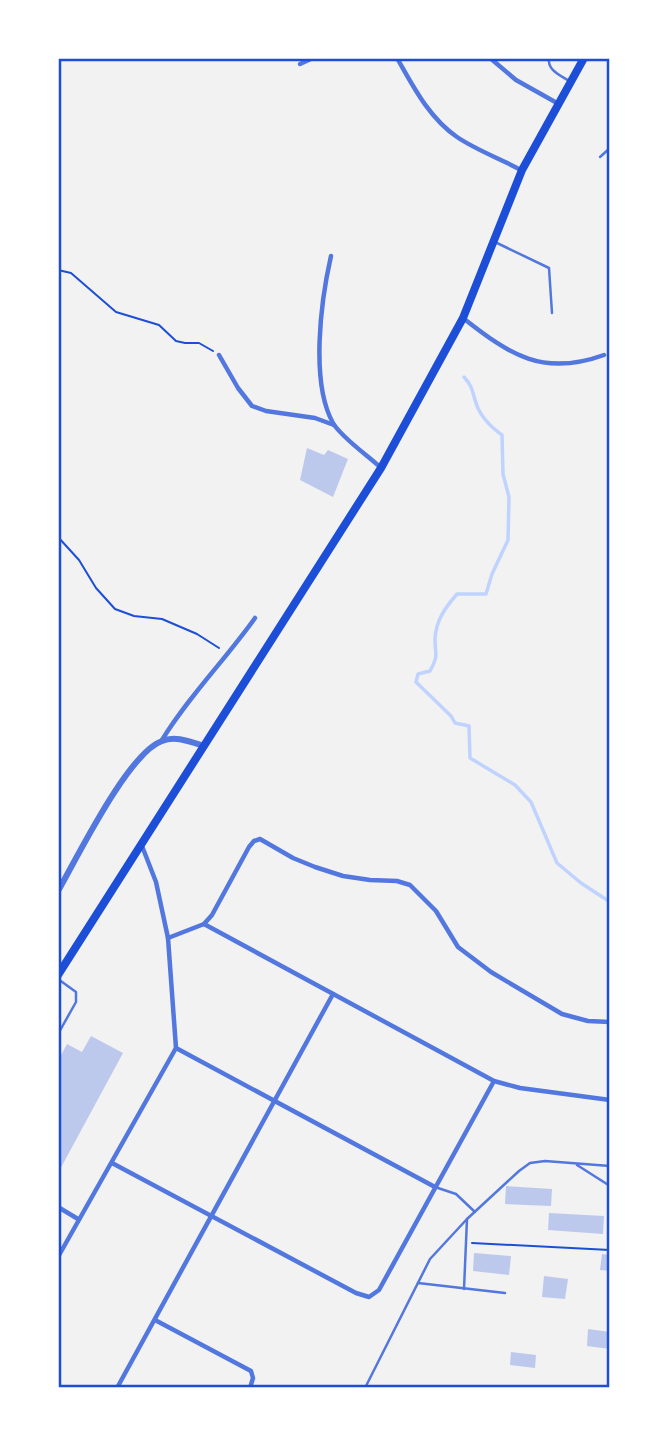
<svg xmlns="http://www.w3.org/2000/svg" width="668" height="1446" viewBox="0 0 668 1446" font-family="'PT Serif',serif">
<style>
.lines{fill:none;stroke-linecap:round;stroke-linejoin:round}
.stream{stroke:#bfd3fe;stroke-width:3.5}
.building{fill:#bdc9ec}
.path{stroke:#1d4ed8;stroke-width:2}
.service{stroke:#5277de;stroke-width:2.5}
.minor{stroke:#5277de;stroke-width:4.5}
.tertiary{stroke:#5277de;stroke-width:6}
.primary{stroke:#1d4ed8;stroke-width:8}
.neatline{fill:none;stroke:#1d4ed8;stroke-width:2.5}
</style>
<rect width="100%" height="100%" fill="#f2f2f2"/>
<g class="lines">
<!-- stream -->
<path class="stream" d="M464,377C473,387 472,391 476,403C480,416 491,427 502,435L503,474L509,497L508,540L492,574L486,594H457C445,608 436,620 435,639C435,656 439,654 430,671L418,674L416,682L451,716L455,723L469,726L470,758L515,785L531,802L557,863L581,883L610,902"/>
</g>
<!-- building -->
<g class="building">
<polygon points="307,448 324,455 328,450 348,459 333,497 300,480"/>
<polygon points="91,1036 123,1053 58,1173 58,1061 67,1044 82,1052"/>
<polygon points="506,1186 552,1189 551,1206 505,1204"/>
<polygon points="549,1213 604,1216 603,1234 548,1230"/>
<polygon points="474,1253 511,1256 509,1275 473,1271"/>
<polygon points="602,1254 610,1255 610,1271 600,1270"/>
<polygon points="544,1276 568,1279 565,1299 542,1297"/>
<polygon points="588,1329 610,1332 610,1349 587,1346"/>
<polygon points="511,1352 536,1355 535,1368 510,1365"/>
</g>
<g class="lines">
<!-- path -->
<g class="path">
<polyline points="58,270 71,273 116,312 159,325 176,341 185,343 199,343 213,351"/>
<polyline points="58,537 79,560 96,588 115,609 134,616 162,619 197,634 219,648"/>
<polyline points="472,1243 610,1250"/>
</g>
<!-- service -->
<g class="service">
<path d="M549,58C547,70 560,75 569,81"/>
<polyline points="600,157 610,148"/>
<polyline points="497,243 549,268 552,313"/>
<polyline points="58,979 76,992 76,1002 58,1034"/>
<polyline points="577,1165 610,1186"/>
<polyline points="435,1187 456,1194 475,1212"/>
<polyline points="418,1283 505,1293"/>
<polyline points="464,1289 467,1219"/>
<polyline points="365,1388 430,1259 467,1219 519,1171 530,1163 545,1161 610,1166"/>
</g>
<!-- minor -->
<g class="minor">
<path d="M397,58C413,86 429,118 457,137C476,150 501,159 521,170"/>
<polyline points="490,58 516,80 557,103"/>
<polyline points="300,64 313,58"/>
<path d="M331,256C321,300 310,382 333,423C341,437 367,455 380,467"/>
<path d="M463,318C510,355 543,377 604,355"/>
<polyline points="219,355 238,388 252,406 266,411 315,418 334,425"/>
<path d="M162,740C189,696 225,660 255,618"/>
<polyline points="204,924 212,915 249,847 254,841 260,839 293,858 315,867 343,876 370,880 397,881 410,885 436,911 458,947 491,972 562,1014 588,1021 610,1022"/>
<polyline points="168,938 204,924 494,1081 520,1088 610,1100"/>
<polyline points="176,1048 435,1187"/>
<polyline points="112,1163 356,1293 369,1297 379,1290 494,1081"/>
<polyline points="58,1207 78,1219"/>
<polyline points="58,1257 176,1048 168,938 156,882 142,846"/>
<polyline points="155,1320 251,1371 253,1378 250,1388"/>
<polyline points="117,1388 333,994"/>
</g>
<!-- tertiary -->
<path class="tertiary" d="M58,891C77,858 128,753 162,741C175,735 191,742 204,746"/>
<!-- primary -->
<polyline class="primary" points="58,975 381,468 463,318 522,170 584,58"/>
</g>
<!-- border -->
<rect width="668" height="1446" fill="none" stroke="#ffffff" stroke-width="119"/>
<rect x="60" y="60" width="548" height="1326" class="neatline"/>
</svg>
